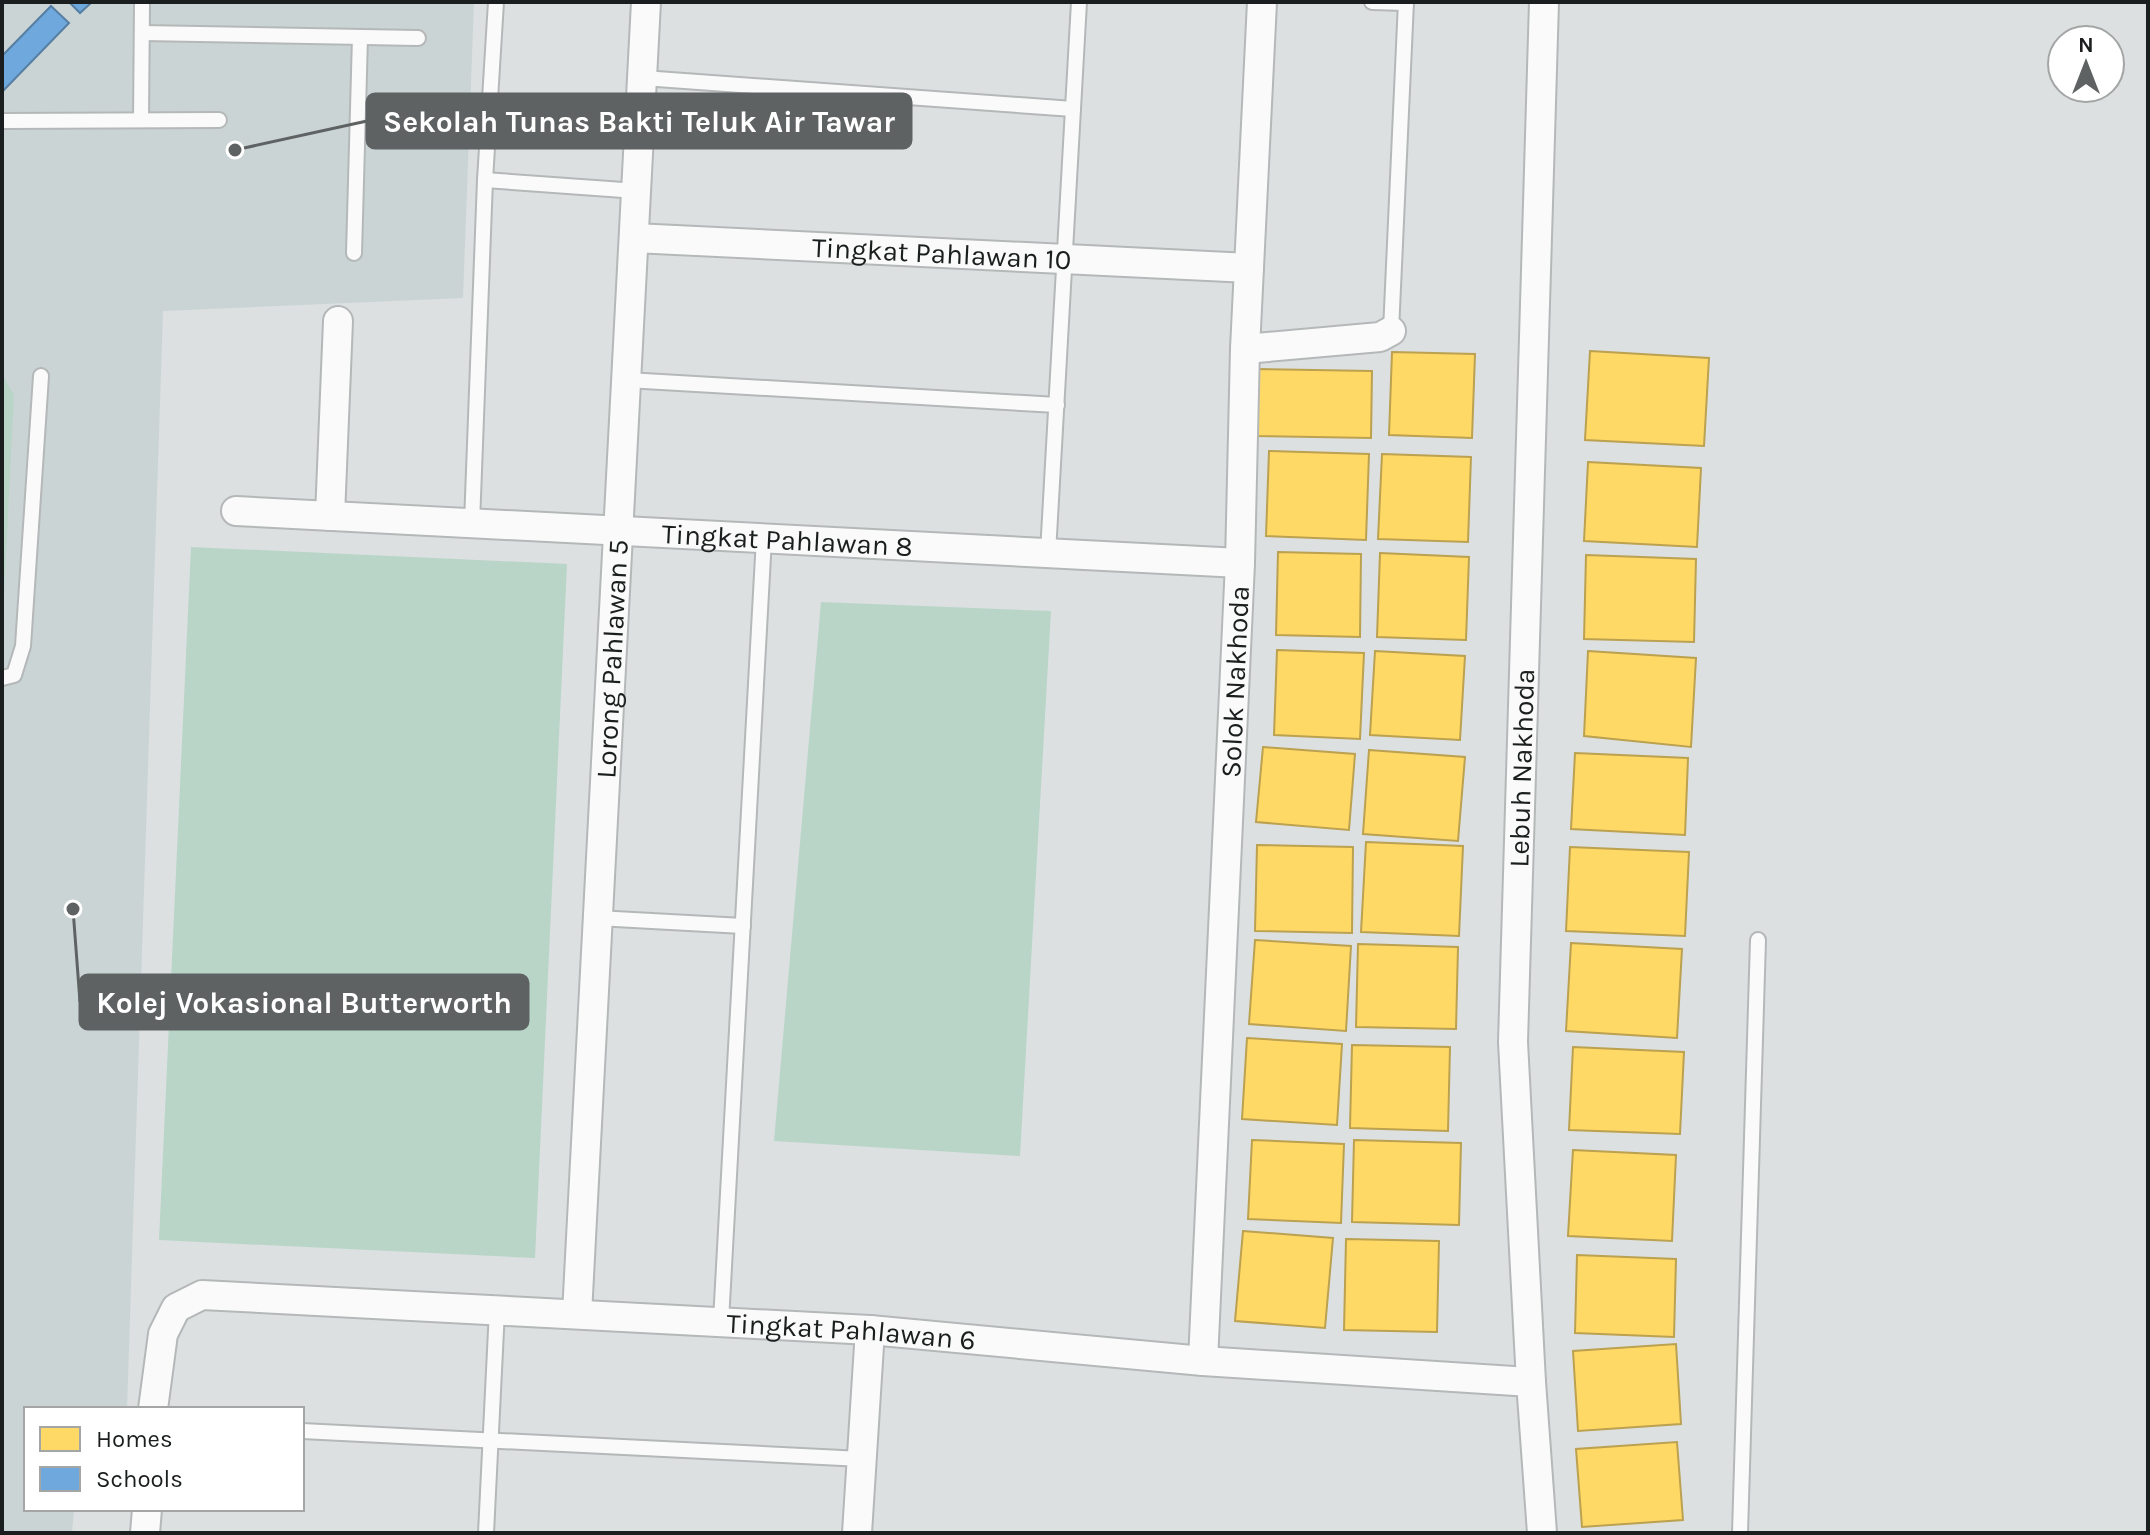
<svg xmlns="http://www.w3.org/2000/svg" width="2150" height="1535" viewBox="0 0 2150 1535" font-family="Karla,sans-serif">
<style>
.built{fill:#cad4d5}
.green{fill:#b9d5c8}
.homes{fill:#ffd966;stroke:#bba150;stroke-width:2}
.schools{fill:#6fa8dc;stroke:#567fa3;stroke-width:2}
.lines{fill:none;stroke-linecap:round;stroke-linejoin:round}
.service-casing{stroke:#b5b8b8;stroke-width:18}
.minor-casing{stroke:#b5b8b8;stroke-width:32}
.service{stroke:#fafafa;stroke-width:14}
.minor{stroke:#fafafa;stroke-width:28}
.labels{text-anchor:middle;stroke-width:8;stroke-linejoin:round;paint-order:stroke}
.street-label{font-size:28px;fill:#1b1e1e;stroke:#fff}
.leader{fill:none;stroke:#5f6262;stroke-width:3}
.callout-dot{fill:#5f6262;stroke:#fff;stroke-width:3}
.callout{fill:#5f6262;stroke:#5f6262;stroke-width:3}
.callout-label{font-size:30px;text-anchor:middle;font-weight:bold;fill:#fff}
</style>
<rect width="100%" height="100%" fill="#dce0e0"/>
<!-- built -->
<polygon class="built" points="2,2 474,2 463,298 163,311 127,1409 26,1409 26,1509 74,1509 72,1533 2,1533"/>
<!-- green -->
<g class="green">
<polygon points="2,374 14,395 2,636"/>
<polygon points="191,547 567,564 535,1258 159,1240"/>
<polygon points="821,602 1051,611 1020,1156 774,1141"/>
</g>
<!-- homes -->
<g class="homes">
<polygon points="1590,351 1709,358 1704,446 1585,440"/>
<polygon points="1392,352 1475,354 1472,438 1389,435"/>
<polygon points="1258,369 1372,371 1371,438 1256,436"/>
<polygon points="1269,451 1369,454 1366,540 1266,536"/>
<polygon points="1382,454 1471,457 1468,542 1378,539"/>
<polygon points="1588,462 1701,468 1697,547 1584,541"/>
<polygon points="1278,552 1361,554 1360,637 1276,635"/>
<polygon points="1380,553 1469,557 1466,640 1377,637"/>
<polygon points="1586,555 1696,559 1694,642 1584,639"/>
<polygon points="1277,650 1364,653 1360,739 1274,735"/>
<polygon points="1375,651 1465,656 1460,740 1370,735"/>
<polygon points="1588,651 1696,658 1691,747 1584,736"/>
<polygon points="1263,747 1355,754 1349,830 1256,822"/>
<polygon points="1369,750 1465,757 1458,841 1363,834"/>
<polygon points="1575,753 1688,758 1685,835 1571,829"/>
<polygon points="1366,842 1463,846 1459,936 1361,932"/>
<polygon points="1257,845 1353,847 1352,933 1255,931"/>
<polygon points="1570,847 1689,852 1685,936 1566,931"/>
<polygon points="1255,940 1351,946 1346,1031 1249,1024"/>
<polygon points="1571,943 1682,949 1677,1038 1566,1031"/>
<polygon points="1358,944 1458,947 1456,1029 1356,1027"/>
<polygon points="1247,1038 1342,1044 1337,1125 1242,1119"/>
<polygon points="1352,1045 1450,1047 1448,1131 1350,1128"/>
<polygon points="1573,1047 1684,1052 1680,1134 1569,1130"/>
<polygon points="1252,1140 1344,1144 1341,1223 1248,1219"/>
<polygon points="1354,1140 1461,1143 1459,1225 1352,1222"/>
<polygon points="1573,1150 1676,1155 1672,1241 1568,1236"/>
<polygon points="1243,1231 1333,1238 1325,1328 1235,1321"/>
<polygon points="1346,1239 1439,1241 1437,1332 1344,1330"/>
<polygon points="1577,1255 1676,1259 1674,1337 1575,1333"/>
<polygon points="1676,1344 1681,1424 1578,1431 1573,1351"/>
<polygon points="1677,1442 1683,1520 1582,1527 1576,1449"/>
</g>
<!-- schools -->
<g class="schools">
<polygon points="69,2 92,2 80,13"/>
<polygon points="51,6 69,23 2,92 2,56"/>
</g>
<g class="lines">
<defs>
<g id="service">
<polyline points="1372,2 1406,3"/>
<polyline points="142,33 418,38"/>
<polyline points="643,78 1073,109"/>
<polyline points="141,120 142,2"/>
<polyline points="2,121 219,120"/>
<polyline points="485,180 637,191"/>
<polyline points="354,253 360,37"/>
<polyline points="1391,331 1406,2"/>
<polyline points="627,380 1057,405"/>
<polyline points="472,523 485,180 496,2"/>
<polyline points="1048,553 1079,2"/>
<polyline points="2,678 14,675 23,646 41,376"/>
<polyline points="597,918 743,926"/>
<polyline points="721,1321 764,538"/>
<polyline points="302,1431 862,1459"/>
<polyline points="486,1533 497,1310"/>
<polyline points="1740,1533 1758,940"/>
</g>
<g id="minor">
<path id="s1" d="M634,238L1249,268"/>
<polyline points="1245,349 1380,337 1391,331"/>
<path id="s2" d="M236,511L1240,563"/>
<polyline points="330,516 338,321"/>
<path id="s3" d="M577,1314L646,2"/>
<path id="s4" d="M1203,1361L1240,563L1245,349L1262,2"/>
<path id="s5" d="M153,1409L163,1334L176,1308L202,1295L870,1330L1203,1361L1531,1382"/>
<polyline points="145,1533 147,1509"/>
<polyline points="857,1533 870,1330"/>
<path id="s6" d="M1542,1533L1531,1382L1513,1042L1544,2"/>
</g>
</defs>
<!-- service casing -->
<use href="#service" class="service-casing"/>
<!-- minor casing -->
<use href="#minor" class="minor-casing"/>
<!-- service -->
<use href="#service" class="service"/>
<!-- minor -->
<use href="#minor" class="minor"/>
</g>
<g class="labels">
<!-- street labels -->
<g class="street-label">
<text dy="10" stroke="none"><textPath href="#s1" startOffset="308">Tingkat Pahlawan 10</textPath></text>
<text dy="10" stroke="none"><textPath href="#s2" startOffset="552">Tingkat Pahlawan 8</textPath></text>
<text dy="10" stroke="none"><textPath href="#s3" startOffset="656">Lorong Pahlawan 5</textPath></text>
<text dy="10" stroke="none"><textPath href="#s4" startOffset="680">Solok Nakhoda</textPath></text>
<text dy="10" stroke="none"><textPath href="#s6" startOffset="766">Lebuh Nakhoda</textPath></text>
<text dy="10" stroke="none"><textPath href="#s5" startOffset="784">Tingkat Pahlawan 6</textPath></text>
</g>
</g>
<!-- callouts -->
<path class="leader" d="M235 150L367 121M73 909L80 1002"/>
<g class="callout-dot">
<circle cx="235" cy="150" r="8"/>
<circle cx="73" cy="909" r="8"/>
</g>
<g class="callout">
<rect x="367" y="94" width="544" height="54" rx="8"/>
<rect x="80" y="975" width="448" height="54" rx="8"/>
</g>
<g class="callout-label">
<text x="639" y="132">Sekolah Tunas Bakti Teluk Air Tawar</text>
<text x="304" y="1013">Kolej Vokasional Butterworth</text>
</g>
<!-- border -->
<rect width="2150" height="1535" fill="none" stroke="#1b1e1e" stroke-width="8"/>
<!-- legend -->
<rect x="24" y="1407" width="280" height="104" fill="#ffffff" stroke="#a4a5a5" stroke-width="2"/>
<rect x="40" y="1427" width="40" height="24" fill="#ffd966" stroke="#a4a5a5" stroke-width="2"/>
<text x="96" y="1447" font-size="24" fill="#1b1e1e">Homes</text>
<rect x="40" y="1467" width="40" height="24" fill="#6fa8dc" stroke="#a4a5a5" stroke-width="2"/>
<text x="96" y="1487" font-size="24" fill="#1b1e1e">Schools</text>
<!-- north arrow -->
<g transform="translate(2086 64)"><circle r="38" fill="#ffffff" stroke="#a4a5a5" stroke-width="2"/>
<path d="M0-6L14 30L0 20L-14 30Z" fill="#5f6262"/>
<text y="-12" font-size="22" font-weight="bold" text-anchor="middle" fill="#1b1e1e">N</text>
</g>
</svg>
